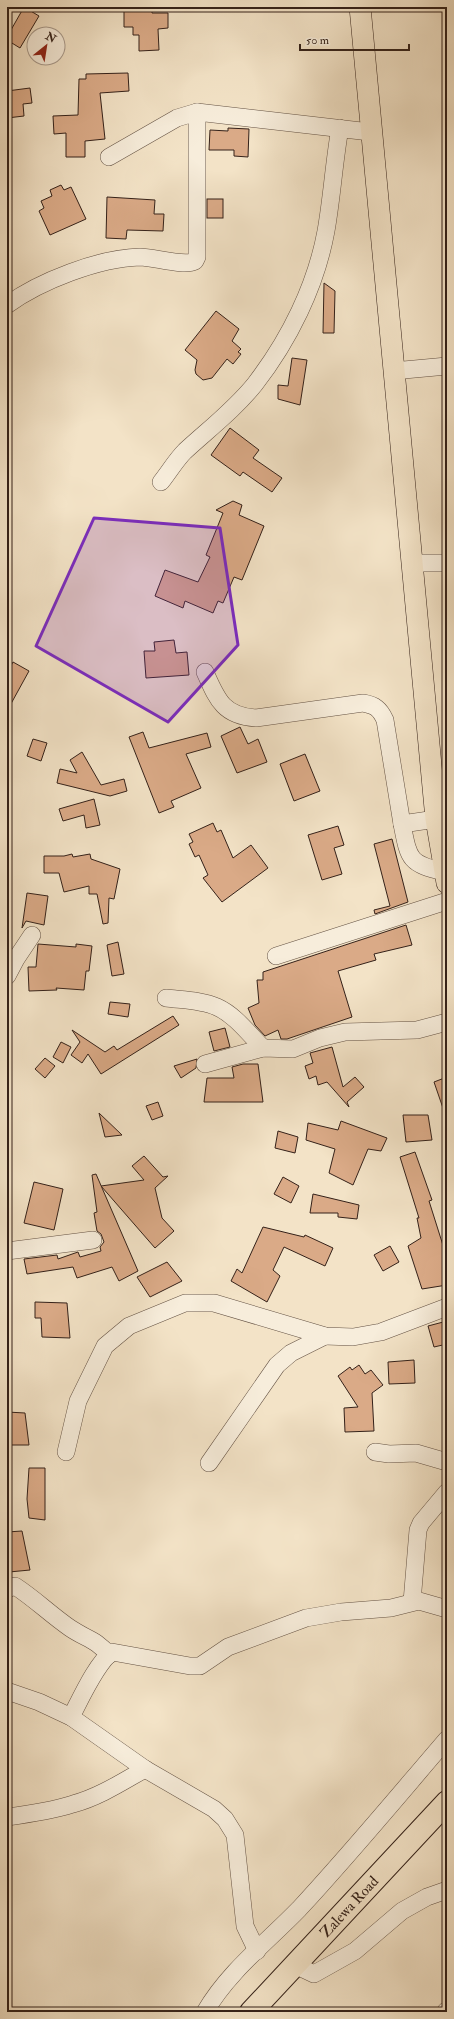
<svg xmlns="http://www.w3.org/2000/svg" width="454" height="2019" viewBox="0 0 454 2019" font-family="'IM FELL Double Pica',serif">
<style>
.building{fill:#daaa87;stroke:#342119}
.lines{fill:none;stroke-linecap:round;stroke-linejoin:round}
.minor-casing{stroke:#645244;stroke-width:18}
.major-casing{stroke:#342119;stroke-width:22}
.highway-casing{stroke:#342119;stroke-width:24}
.minor{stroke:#f7eddb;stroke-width:17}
.major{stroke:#f3e3c7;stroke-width:21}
.highway{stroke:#f3e3c7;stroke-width:22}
.marked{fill:#7b2cbf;fill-opacity:0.2;stroke:#7b2cbf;stroke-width:3;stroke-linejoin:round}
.labels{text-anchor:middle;stroke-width:3.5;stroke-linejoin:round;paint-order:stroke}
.street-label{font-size:15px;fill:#342119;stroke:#f7eddb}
</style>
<rect width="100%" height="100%" fill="#f3e3c7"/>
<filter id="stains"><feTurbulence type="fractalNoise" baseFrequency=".005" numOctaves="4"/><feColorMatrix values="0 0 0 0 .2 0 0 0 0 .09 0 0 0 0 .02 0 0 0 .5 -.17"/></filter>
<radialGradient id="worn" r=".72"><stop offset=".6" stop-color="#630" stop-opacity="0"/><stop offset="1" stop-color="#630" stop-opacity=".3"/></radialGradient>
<!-- building -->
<g class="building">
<polygon points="24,7 39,16 20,48 7,40 7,37"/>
<polygon points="136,7 152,7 152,13 168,13 168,28 158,29 159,50 139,51 139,35 133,35 133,27 124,27 124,9 136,9"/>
<polygon points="128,73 129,91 100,93 105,139 85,141 85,157 66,157 66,133 54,134 53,116 78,115 79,79 86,79 86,74"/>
<polygon points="30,88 32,103 23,104 24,116 7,118 7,91"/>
<polygon points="228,128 249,129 248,157 234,156 234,150 209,150 210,130 228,131"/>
<polygon points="61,185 64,190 71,187 86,219 50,235 39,211 44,208 41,201 52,196 50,190"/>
<polygon points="107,197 155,200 154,214 164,214 163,231 127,230 126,239 106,238"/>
<rect x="207" y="199" width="16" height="19"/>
<polygon points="324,283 335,291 334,333 323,333"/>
<polygon points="216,311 239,329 232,341 241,349 238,352 241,354 233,364 227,359 212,378 203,380 196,374 195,370 197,360 185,350"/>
<polygon points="292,358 307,360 300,405 278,399 278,385 288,386"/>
<polygon points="230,428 259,450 253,458 282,478 272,492 243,472 240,476 211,455"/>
<polygon points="233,501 242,505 239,515 264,526 242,580 234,577 223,603 218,601 213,613 185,601 183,608 155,596 165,570 198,582 210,557 206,555 223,513 216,510"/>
<polygon points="174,640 176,653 187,652 189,675 146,678 144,651 155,651 154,642"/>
<polygon points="13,662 29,671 7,711 7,673"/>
<polygon points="240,727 248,744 258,739 267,762 237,773 221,736"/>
<polygon points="143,732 149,748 207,733 211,747 186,754 201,788 171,801 174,807 159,813 129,737"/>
<polygon points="33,739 47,743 41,761 27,756"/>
<polygon points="82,752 101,785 124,779 127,791 110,796 57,783 60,769 77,773 70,760"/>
<polygon points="305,754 320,791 294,801 280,764"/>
<polygon points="94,799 100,825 86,828 84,815 63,821 59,809"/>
<polygon points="213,823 217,832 221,830 233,858 251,845 268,868 222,902 203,878 208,875 199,855 195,857 189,844 193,842 189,834"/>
<polygon points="338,826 344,845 334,848 342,874 322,880 308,835"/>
<polygon points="392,839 408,902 375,914 374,910 390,906 374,844"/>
<polygon points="72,854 73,857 90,854 91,859 120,869 114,899 109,898 108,923 103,924 97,894 89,894 89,886 64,892 59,873 44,873 44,856 64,856"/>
<polygon points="27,893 48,896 44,925 26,921 22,928"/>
<polygon points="406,925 412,945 374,954 376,960 338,971 352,1017 287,1039 281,1039 278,1030 265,1036 255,1025 248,1008 259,1003 257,980 263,980 263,972"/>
<polygon points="118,942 124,974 112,976 107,945"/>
<polygon points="38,944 76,947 76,944 92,946 89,971 86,971 84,990 56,988 57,990 29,991 28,967 36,967"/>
<polygon points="110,1002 130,1004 128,1017 108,1014"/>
<polygon points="173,1016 179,1025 101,1074 88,1054 82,1063 71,1055 80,1042 72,1030 105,1052 114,1046 117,1050"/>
<polygon points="225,1028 230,1047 214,1051 209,1032"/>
<polygon points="61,1042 71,1047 63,1063 53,1057"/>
<polygon points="332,1047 343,1087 355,1077 364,1087 347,1102 349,1107 327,1082 318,1085 316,1076 309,1079 305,1066 313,1063 310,1053"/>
<polygon points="45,1058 55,1066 45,1078 35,1069"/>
<polygon points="197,1059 196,1068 181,1078 174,1066"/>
<polygon points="243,1064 258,1064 263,1102 204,1102 207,1078 234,1078 232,1067"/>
<polygon points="447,1077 447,1113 445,1114 434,1082"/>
<polygon points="158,1102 163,1116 152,1120 146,1106"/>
<polygon points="99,1113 122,1135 105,1137"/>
<polygon points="403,1115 428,1115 432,1140 406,1142"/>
<polygon points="341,1121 387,1138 381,1151 368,1149 353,1185 329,1173 335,1149 306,1140 308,1123 338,1130"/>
<polygon points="278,1131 298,1137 295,1153 275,1148"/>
<polygon points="415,1152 432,1200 429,1201 447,1258 447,1285 422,1289 408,1246 421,1238 417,1218 419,1218 400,1157"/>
<polygon points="144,1156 163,1177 168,1176 155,1188 162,1218 174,1231 155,1248 101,1186 144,1180 132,1166"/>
<polygon points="96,1174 138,1271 119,1281 112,1267 77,1278 73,1267 27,1274 24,1259 57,1255 58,1259 78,1252 80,1257 101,1251 100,1247 104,1242 101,1234 97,1231 94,1213 97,1212 92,1175"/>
<polygon points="283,1177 299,1186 291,1203 274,1194"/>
<polygon points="34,1182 63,1189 54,1230 24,1223"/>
<polygon points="313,1194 359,1205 357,1219 338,1217 338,1213 310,1213"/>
<polygon points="263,1227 304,1237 305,1235 333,1248 325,1266 284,1247 273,1270 280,1276 267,1302 231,1281 237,1269 242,1273"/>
<polygon points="390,1246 399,1262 383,1271 374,1255"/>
<polygon points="167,1262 182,1281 150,1297 137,1277"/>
<polygon points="35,1302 67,1303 70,1338 42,1337 41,1318 35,1318"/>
<polygon points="447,1321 447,1344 434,1347 428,1326"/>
<polygon points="414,1360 415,1383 389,1384 388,1362"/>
<polygon points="359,1365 365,1374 371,1370 383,1385 372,1393 374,1431 345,1432 344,1408 358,1407 338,1376 350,1367 352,1370"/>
<polygon points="7,1412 25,1413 29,1445 7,1445"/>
<polygon points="29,1468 45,1468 45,1520 29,1518 27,1499"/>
<polygon points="22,1531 30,1570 9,1572 7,1564 7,1532"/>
</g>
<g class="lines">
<defs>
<g id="minor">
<polyline points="109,157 177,118 197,112 370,132"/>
<path d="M7,305C40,281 99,258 140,257C154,257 184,267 195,261L197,257V112"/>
<polyline points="393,371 447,366"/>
<path d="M161,482C169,472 176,460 185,451C209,429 235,409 255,384C289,340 316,286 326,231C332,197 334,162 340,128"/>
<polyline points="414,563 447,563"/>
<path d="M205,672C217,699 223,716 256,718L363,703C375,705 380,709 385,720L402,824L436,819"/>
<path d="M402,824C409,860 409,864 445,872"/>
<polyline points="276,956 447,901"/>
<polyline points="7,976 16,959 32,935"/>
<path d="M166,998C182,1000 202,1000 217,1007C235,1015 249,1034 263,1048"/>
<polyline points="205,1064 263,1048 293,1049 320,1038 345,1032 417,1030 447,1022"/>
<polyline points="7,1251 93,1240"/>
<polyline points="66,1452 78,1401 105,1346 129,1326 185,1303 214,1303 325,1336 353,1337 381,1332 447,1307"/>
<polyline points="375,1452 389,1454 416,1453 447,1462"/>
<polyline points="209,1463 277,1365 291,1353 325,1336"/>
<path d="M7,1589L15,1586C35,1599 51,1615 70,1628C86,1639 96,1639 109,1655"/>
<polyline points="412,1602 418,1530 421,1523 447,1492"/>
<polyline points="7,1691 39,1702 71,1717 145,1769 214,1809 225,1819 235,1835 245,1926 257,1951"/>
<path d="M71,1717C80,1700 97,1662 112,1652L190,1666H200L228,1647L306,1618L341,1612L391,1608L419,1601L447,1609"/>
<path d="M7,1817C30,1814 51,1811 73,1804C99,1797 122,1782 145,1769"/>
<polyline points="295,1965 314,1974 355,1951 402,1911 427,1897 447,1890"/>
<path d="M205,2012C228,1972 267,1942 299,1909C350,1854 398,1796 447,1739"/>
<polyline points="445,2012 447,2010"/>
</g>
<polyline id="major" points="360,7 436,819 447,883"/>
<g id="highway">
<path id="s1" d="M251,2012L447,1802"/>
</g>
</defs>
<!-- minor casing -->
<use href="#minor" class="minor-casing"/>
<!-- major casing -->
<use href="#major" class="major-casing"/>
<!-- highway casing -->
<use href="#highway" class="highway-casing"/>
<!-- minor -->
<use href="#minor" class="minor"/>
<!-- major -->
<use href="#major" class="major"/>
<!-- highway -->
<use href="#highway" class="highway"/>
</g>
<!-- marked area -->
<path class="marked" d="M94,518L220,528L238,645L168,722L36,646Z"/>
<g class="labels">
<!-- street labels -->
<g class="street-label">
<text dy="5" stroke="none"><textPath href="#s1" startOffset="144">Zalewa Road</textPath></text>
</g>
</g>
<!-- margin -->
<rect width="454" height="2019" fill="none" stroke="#f3e3c7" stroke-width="24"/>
<rect x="8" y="8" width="438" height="2003" fill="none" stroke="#342119" stroke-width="2"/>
<rect x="12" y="12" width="430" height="1995" fill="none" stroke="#342119"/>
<!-- north arrow -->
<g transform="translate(46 46) rotate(30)"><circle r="19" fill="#f7eddb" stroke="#a99b8d"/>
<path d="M0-3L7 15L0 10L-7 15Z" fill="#8f2418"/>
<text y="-6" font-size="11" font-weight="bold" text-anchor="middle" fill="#342119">N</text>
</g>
<!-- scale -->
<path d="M300 44v6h109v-6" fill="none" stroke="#342119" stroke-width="2"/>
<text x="306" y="44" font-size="12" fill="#342119" stroke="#f7eddb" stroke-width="3" paint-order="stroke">50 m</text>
<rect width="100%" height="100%" filter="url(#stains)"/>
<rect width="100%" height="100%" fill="url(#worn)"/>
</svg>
